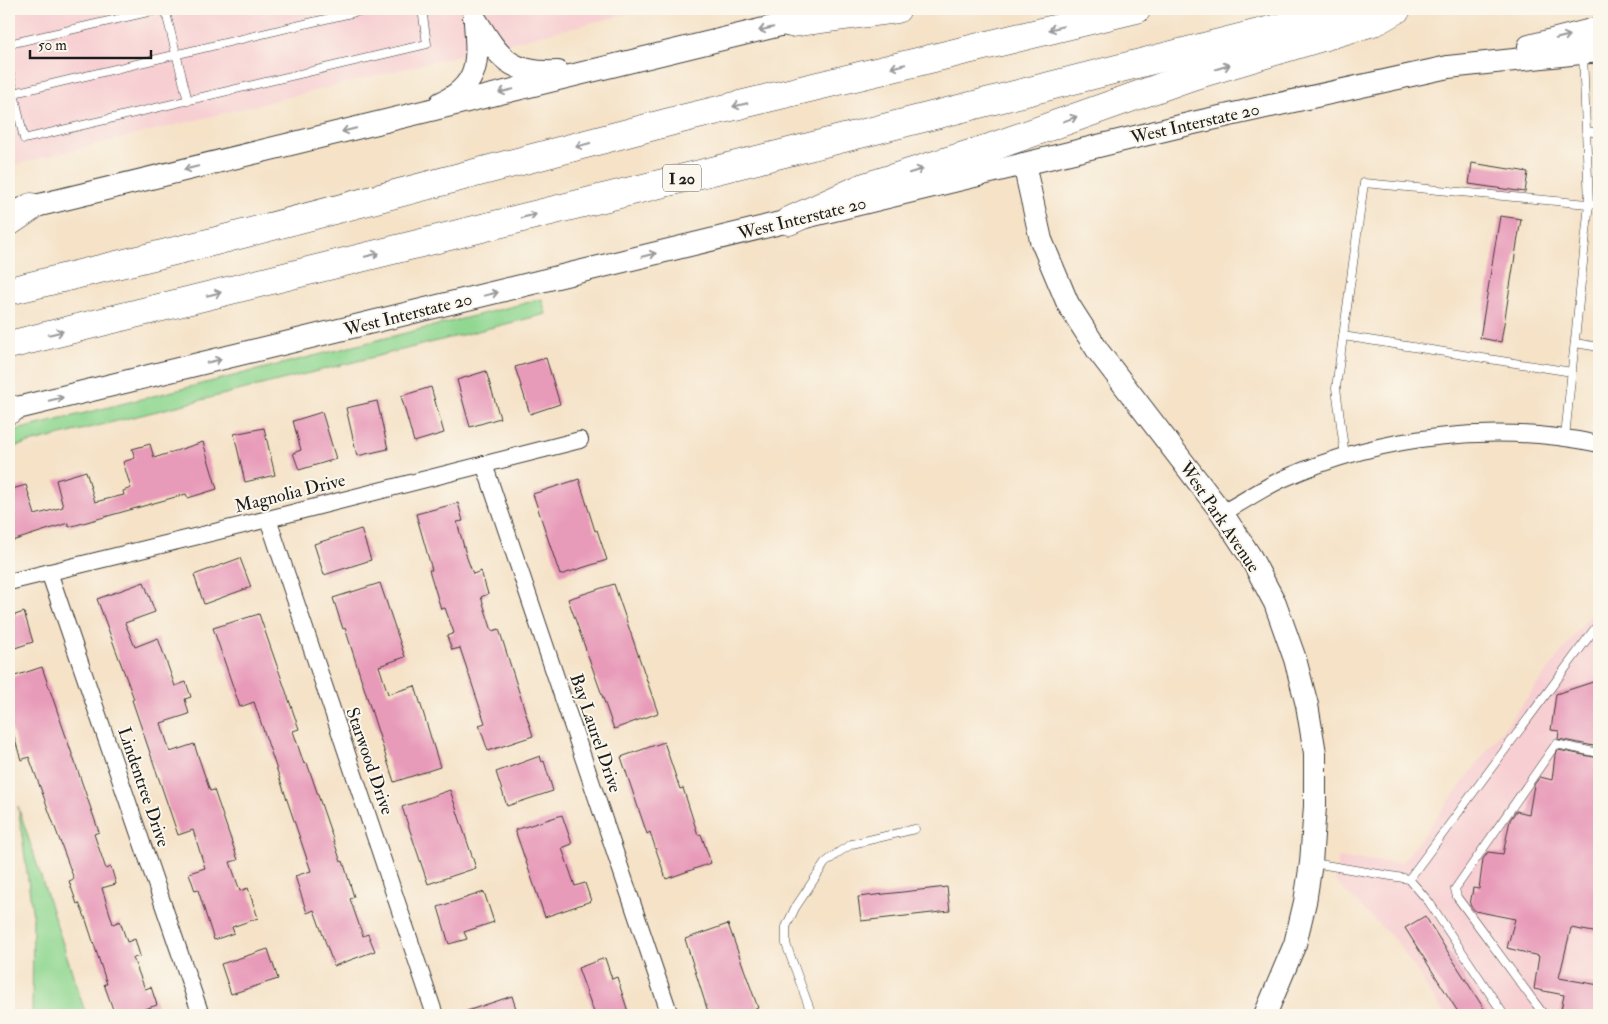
<svg xmlns="http://www.w3.org/2000/svg" width="1608" height="1024" viewBox="0 0 1608 1024" font-family="'IM FELL Double Pica',serif">
<style>
.built{fill:#f7cfd2}
.green{fill:#90d791;stroke:#567a56}
.building{fill:#e89bb9}
.lines{fill:none;stroke-linecap:round;stroke-linejoin:round}
.lane-casing{stroke:#3d3a36;stroke-width:9}
.street-casing{stroke:#3d3a36;stroke-width:18}
.secondary-casing{stroke:#3d3a36;stroke-width:24}
.highway-casing{stroke:#3d3a36;stroke-width:29}
.lane{stroke:#fff;stroke-width:8}
.street{stroke:#fff;stroke-width:16}
.secondary{stroke:#fff;stroke-width:22}
.highway{stroke:#fff;stroke-width:28}
.oneway{stroke:#999}
.labels{text-anchor:middle;stroke-width:4;stroke-linejoin:round;paint-order:stroke}
.shield{fill:#fbf7ec;stroke:#5f5e5a;stroke-width:1}
.shield-label{font-size:16px;font-weight:bold;fill:#1c1c1c}
.street-label{font-size:18px;fill:#1c1c1c;stroke:#fbf7ec}
</style>
<rect width="100%" height="100%" fill="#fbf7ec"/>
<filter id="ink" filterUnits="userSpaceOnUse"><feTurbulence type="fractalNoise" baseFrequency=".02" numOctaves="2"/><feDisplacementMap in="SourceGraphic" scale="10" xChannelSelector="R" yChannelSelector="G"/><feConvolveMatrix kernelMatrix="1 2 1 2 8 2 1 2 1" color-interpolation-filters="sRGB"/></filter>
<filter id="wash" filterUnits="userSpaceOnUse"><feTurbulence type="fractalNoise" baseFrequency=".0096" numOctaves="4" result="noise"/><feDisplacementMap in="SourceGraphic" scale="20" xChannelSelector="R" yChannelSelector="G"/><feGaussianBlur stdDeviation="1.12" result="paint"/><feColorMatrix in="noise" values="0 0 0 0 0 0 0 0 0 0 0 0 0 0 0 0 0 1.4 0 .05"/><feComposite in="paint" operator="in"/></filter>
<g filter="url(#wash)">
<rect width="100%" height="100%" fill="#f5e2c7"/>
<!-- built -->
<g class="built">
<polygon points="9,9 647,9 9,166"/>
<polygon points="1599,603 1599,1015 1445,1015 1397,942 1335,881 1338,858 1402,863"/>
</g>
<!-- green -->
<g class="green">
<polygon points="542,299 546,314 9,448 9,432"/>
<polygon points="18,806 86,1015 32,1015 33,917"/>
</g>
<g id="blocks">
<!-- building -->
<g class="building">
<polygon points="1472,163 1528,172 1525,192 1469,184"/>
<polygon points="1500,216 1521,219 1501,342 1480,338"/>
<polygon points="546,358 560,404 530,414 515,367"/>
<polygon points="486,371 500,418 470,427 457,380"/>
<polygon points="431,387 444,433 414,442 401,396"/>
<polygon points="377,401 388,449 357,456 346,408"/>
<polygon points="322,412 336,459 299,470 293,453 301,450 293,421"/>
<polygon points="264,428 275,475 245,482 234,434"/>
<polygon points="203,442 217,489 188,498 186,494 69,527 68,523 9,542 9,490 26,485 35,515 63,507 56,480 86,471 95,502 124,495 123,491 131,488 123,462 135,458 132,449 150,444 154,458"/>
<polygon points="579,479 595,531 597,530 607,560 560,575 533,494"/>
<polygon points="458,503 463,521 457,522 467,558 473,574 481,571 488,594 481,597 492,631 499,629 533,736 488,751 479,725 485,723 460,648 452,650 447,636 454,633 445,608 441,609 429,570 432,570 416,514"/>
<polygon points="361,529 371,560 324,575 314,544"/>
<polygon points="240,558 251,587 204,604 194,575"/>
<polygon points="144,582 155,612 125,623 135,647 158,638 175,686 186,682 191,697 185,699 189,714 161,723 170,752 194,744 210,791 214,790 238,860 230,862 240,891 248,888 258,918 232,927 234,933 214,940 198,890 195,891 189,873 205,868 193,830 178,835 132,700 134,699 97,599"/>
<polygon points="380,583 405,657 379,666 388,694 415,686 440,767 394,782 345,628 343,629 333,598"/>
<polygon points="614,584 658,713 614,729 568,599"/>
<polygon points="24,612 33,642 9,650 9,617"/>
<polygon points="259,614 299,729 293,731 304,764 307,763 341,862 343,861 354,897 350,899 363,936 368,934 375,951 334,966 314,910 307,913 295,876 311,871 254,702 240,707 213,628"/>
<polygon points="42,667 99,832 94,834 106,869 111,867 116,884 102,888 113,924 120,921 127,942 135,939 140,956 133,958 145,989 151,987 157,1005 127,1015 115,1015 104,984 107,984 85,917 79,903 77,904 69,881 74,879 29,757 21,760 9,720 9,678"/>
<polygon points="1599,680 1599,747 1558,739 1559,731 1551,730 1556,694"/>
<polygon points="664,742 680,789 683,788 698,835 701,834 711,863 666,879 650,832 647,834 621,757"/>
<polygon points="1558,750 1599,758 1599,933 1571,928 1559,978 1599,985 1599,1015 1560,1015 1564,995 1534,989 1539,956 1507,948 1515,919 1475,911 1470,905 1473,888 1479,889 1483,859 1488,852 1503,854 1510,820 1516,811 1529,814 1534,785 1540,777 1552,780 1555,755"/>
<polygon points="540,756 542,762 544,761 553,791 507,806 496,772"/>
<polygon points="450,790 476,868 428,884 402,807"/>
<polygon points="562,815 572,844 562,848 575,886 585,883 591,901 545,917 515,830"/>
<polygon points="947,887 950,911 861,921 858,897"/>
<polygon points="484,892 494,922 464,932 467,939 449,944 438,907"/>
<polygon points="1425,916 1488,1015 1460,1015 1405,928"/>
<polygon points="728,924 758,1008 739,1015 709,1015 685,939"/>
<polygon points="268,949 278,979 231,994 221,964"/>
<polygon points="605,958 612,979 617,977 629,1015 595,1015 578,968"/>
<polygon points="512,996 518,1015 462,1015 461,1013"/>
</g>
</g>
</g>
<g filter="url(#ink)">
<use href="#blocks" fill-opacity="0" stroke="#3d3a36" stroke-width="1"/>
<g class="lines">
<defs>
<g id="lane">
<polyline points="165,9 188,101"/>
<polyline points="9,44 161,9"/>
<polyline points="9,70 24,139 427,44 422,9"/>
<polyline points="14,93 368,9"/>
<polyline points="1587,131 1599,133"/>
<polyline points="1343,336 1572,372"/>
<polyline points="1575,343 1599,347"/>
<polyline points="1565,437 1589,204 1583,54"/>
<polyline points="1345,456 1336,388 1364,183 1599,205"/>
<polyline points="1313,863 1409,879 1429,902 1504,1015"/>
<polyline points="1409,879 1599,623"/>
<polyline points="812,1015 786,944 786,927 795,908 825,863 839,852 852,844 915,829"/>
<polyline points="1544,1015 1457,897 1455,889 1556,744 1599,753"/>
</g>
<g id="street">
<polyline points="484,464 670,1015"/>
<path d="M1222,513C1243,502 1264,487 1285,478C1383,435 1495,422 1599,444"/>
<polyline points="268,519 435,1015"/>
<polyline points="49,572 201,1015"/>
<polyline points="9,582 268,519 580,440"/>
</g>
<g id="secondary">
<path d="M474,17C499,57 508,74 558,72"/>
<polyline points="1529,46 1599,28"/>
<path d="M441,103C480,85 478,60 475,23"/>
<polyline points="1024,164 1041,240 1068,304 1098,351 1222,513 1250,556 1275,603 1295,659 1307,705 1315,753 1315,806 1311,863 1305,902 1295,944 1265,1015"/>
<polyline points="15,211 805,19"/>
<polyline points="9,410 1193,123 1448,67 1599,51"/>
</g>
<g id="highway">
<polyline points="790,23 897,9"/>
<polyline points="789,221 864,187 992,147 1192,76 1376,21 1397,9"/>
<polyline points="9,222 31,207"/>
<polyline points="9,291 216,241 677,120 1137,9"/>
<polyline points="9,345 781,154 1354,9"/>
<polyline points="9,410 11,409"/>
</g>
</defs>
<!-- lane casing -->
<use href="#lane" class="lane-casing"/>
<!-- street casing -->
<use href="#street" class="street-casing"/>
<!-- secondary casing -->
<use href="#secondary" class="secondary-casing"/>
<!-- highway casing -->
<use href="#highway" class="highway-casing"/>
<!-- lane -->
<use href="#lane" class="lane"/>
<!-- street -->
<use href="#street" class="street"/>
<!-- secondary -->
<use href="#secondary" class="secondary"/>
<!-- highway -->
<use href="#highway" class="highway"/>
</g>
<!-- one-way arrows -->
<defs><path id="oneway-shaft" d="M-6 0H5M1.5-3L5.5 0L1.5 3" fill="none" stroke-width="1.6" stroke-linecap="round" stroke-linejoin="round" transform="scale(1.25)"/></defs>
<g class="oneway">
<use href="#oneway-shaft" transform="translate(1056 28) rotate(167)"/>
<use href="#oneway-shaft" transform="translate(766 29) rotate(166)"/>
<use href="#oneway-shaft" transform="translate(1563 37) rotate(-14)"/>
<use href="#oneway-shaft" transform="translate(898 66) rotate(166)"/>
<use href="#oneway-shaft" transform="translate(1223 67) rotate(-17)"/>
<use href="#oneway-shaft" transform="translate(506 91) rotate(167)"/>
<use href="#oneway-shaft" transform="translate(740 105) rotate(166)"/>
<use href="#oneway-shaft" transform="translate(1070 119) rotate(-20)"/>
<use href="#oneway-shaft" transform="translate(349 130) rotate(166)"/>
<use href="#oneway-shaft" transform="translate(583 145) rotate(165)"/>
<use href="#oneway-shaft" transform="translate(191 168) rotate(166)"/>
<use href="#oneway-shaft" transform="translate(916 171) rotate(-17)"/>
<use href="#oneway-shaft" transform="translate(529 216) rotate(-14)"/>
<use href="#oneway-shaft" transform="translate(372 255) rotate(-14)"/>
<use href="#oneway-shaft" transform="translate(649 255) rotate(-14)"/>
<use href="#oneway-shaft" transform="translate(214 294) rotate(-14)"/>
<use href="#oneway-shaft" transform="translate(491 294) rotate(-14)"/>
<use href="#oneway-shaft" transform="translate(56 333) rotate(-14)"/>
<use href="#oneway-shaft" transform="translate(214 361) rotate(-13)"/>
<use href="#oneway-shaft" transform="translate(56 399) rotate(-13)"/>
</g>
</g>
<g class="labels">
<!-- shield labels -->
<rect class="shield" x="663" y="164.5" width="38" height="27" rx="4"/>
<g class="shield-label">
<text x="682" y="184">I 20</text>
</g>
<!-- street labels -->
<g class="street-label">
<text transform="translate(1195 123) rotate(-13)" y="6">West Interstate 20</text>
<text transform="translate(802 218) rotate(-14)" y="6">West Interstate 20</text>
<text transform="translate(408 314) rotate(-14)" y="6">West Interstate 20</text>
<text transform="translate(290 493) rotate(-14)" y="6">Magnolia Drive</text>
<text transform="translate(1220 517) rotate(56)" y="6">West Park Avenue</text>
<text transform="translate(596 733) rotate(71)" y="6">Bay Laurel Drive</text>
<text transform="translate(370 761) rotate(71)" y="6">Starwood Drive</text>
<text transform="translate(144 787) rotate(71)" y="6">Lindentree Drive</text>
</g>
</g>
<!-- margin -->
<rect width="1608" height="1024" fill="none" stroke="#fbf7ec" stroke-width="30"/>
<!-- scale -->
<path d="M30 50v8h121v-8" fill="none" stroke="#1c1c1c" stroke-width="2.5"/>
<text x="38" y="50" font-size="15" fill="#1c1c1c" stroke="#fbf7ec" stroke-width="4" paint-order="stroke">50 m</text>
</svg>
